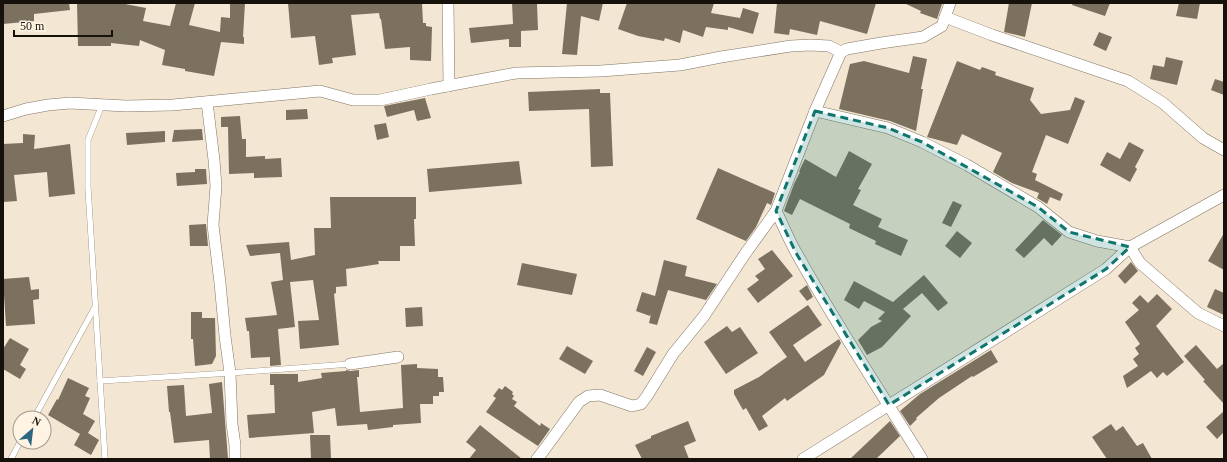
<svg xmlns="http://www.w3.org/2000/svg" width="1227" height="462" viewBox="0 0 1227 462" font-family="'Times New Roman',serif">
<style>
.building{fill:#7c705f}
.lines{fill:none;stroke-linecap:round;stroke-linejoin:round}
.service-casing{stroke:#817563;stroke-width:6}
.minor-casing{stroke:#817563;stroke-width:12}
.service{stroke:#fff;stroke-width:5.5}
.minor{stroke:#fff;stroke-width:11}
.marked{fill:#0f766e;fill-opacity:0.2;stroke:#0f766e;stroke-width:3;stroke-dasharray:8 5;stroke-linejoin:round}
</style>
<rect width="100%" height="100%" fill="#f3e6d2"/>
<!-- building -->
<g class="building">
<polygon points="3,3 69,3 70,10 34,14 34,21 3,24"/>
<polygon points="77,3 120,3 146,8 143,21 170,26 176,3 195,3 189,25 220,32 221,17 230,18 230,3 245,3 243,37 244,37 244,44 221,42 214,76 185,71 185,69 162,65 165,50 140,40 139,46 111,43 111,46 78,46"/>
<polygon points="288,3 422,3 423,23 426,23 426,26 432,27 431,61 410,60 410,47 385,49 381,19 380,19 379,13 351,15 356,55 332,58 333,63 319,65 315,36 291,38"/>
<polygon points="512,3 537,3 538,30 521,31 521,47 509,47 509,39 471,43 469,28 513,24"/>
<polygon points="567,3 603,3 599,21 581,16 577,55 562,54"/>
<polygon points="627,3 714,3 711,13 740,18 743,8 759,13 753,34 728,27 728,30 706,27 703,37 683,30 680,43 665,38 664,41 638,36 618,29"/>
<polygon points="777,3 876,3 867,34 820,21 817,35 790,29 789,35 774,33"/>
<polygon points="904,3 939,3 942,4 937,19 920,13 921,11"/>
<polygon points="1009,3 1032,3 1025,37 1004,32"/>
<polygon points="1073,3 1110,3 1105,16 1072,5"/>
<polygon points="1179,3 1200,3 1197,19 1176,16"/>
<polygon points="1099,32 1112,37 1106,51 1093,45"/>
<polygon points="913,56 927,59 921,89 923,89 916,131 890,121 839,109 850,64 864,61 909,73"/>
<polygon points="1166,57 1183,61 1177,85 1150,79 1153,65 1164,67"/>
<polygon points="957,61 980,70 982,67 996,72 995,75 1034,88 1030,100 1041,114 1070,110 1075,97 1085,101 1068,144 1046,135 1032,172 1037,174 1035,180 1063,194 1060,201 1050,197 1047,204 1037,198 1039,193 1012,183 993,172 1002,153 962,134 957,145 927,137"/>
<polygon points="1215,79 1224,82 1224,95 1211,90"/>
<polygon points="600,89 600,93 610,93 613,166 591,167 589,109 529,111 528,92"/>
<polygon points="425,98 431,118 417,121 414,110 387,117 384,106"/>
<polygon points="307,109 308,119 286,120 286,110"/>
<polygon points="240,116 242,139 246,139 246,157 265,156 265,159 281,158 282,177 254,178 254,173 229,174 228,127 221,127 221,117"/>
<polygon points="386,123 389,137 377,140 374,125"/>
<polygon points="202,129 203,140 172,142 174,130"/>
<polygon points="165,131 165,142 127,145 126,133"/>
<polygon points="23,134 35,135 34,149 70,144 75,194 49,197 47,172 14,175 17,201 3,202 3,144 23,143"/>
<polygon points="1129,142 1144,150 1135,167 1137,169 1130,182 1100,165 1107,152 1120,159"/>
<polygon points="849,151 872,164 858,189 861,190 853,205 882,219 878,227 908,240 901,256 875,244 876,241 849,228 850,224 800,199 792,215 784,211 794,184 800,172 799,172 801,167 805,159 836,177"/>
<polygon points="519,161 522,184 429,192 427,169"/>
<polygon points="718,168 775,193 771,205 767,203 756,227 746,241 696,219"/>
<polygon points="195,169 206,169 207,184 177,186 176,173 195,172"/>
<polygon points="330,197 416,197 416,219 414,219 415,246 400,246 400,261 378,261 379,264 346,269 347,286 336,287 336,293 334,294 339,345 300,349 298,321 319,320 313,280 290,282 295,327 278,329 281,365 270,366 270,357 251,358 249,331 247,331 245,318 277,315 271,282 283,280 280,253 250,256 246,245 289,242 291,260 315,255 314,228 331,228"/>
<polygon points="953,201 962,205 951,227 942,223"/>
<polygon points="1043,220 1062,235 1052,246 1044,238 1024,258 1015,250"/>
<polygon points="206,224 208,246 190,246 189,225"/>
<polygon points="957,231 972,243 960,258 945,246"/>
<polygon points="1224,233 1224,270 1208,261"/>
<polygon points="772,250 793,276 758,303 747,289 759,280 755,276 765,269 758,259"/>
<polygon points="664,260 687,266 685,276 717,284 706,300 668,290 657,325 649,323 651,314 650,316 636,311 642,292 655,296"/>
<polygon points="1131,262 1138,271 1125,284 1118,276"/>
<polygon points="522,263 577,274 572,295 517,285"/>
<polygon points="924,275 948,303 938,311 922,293 903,309 911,316 882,347 867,355 858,340 871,327 882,321 878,319 885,312 864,301 859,309 844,300 854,281 893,302"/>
<polygon points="29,277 31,290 39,289 39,299 33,300 35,324 6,326 3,279"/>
<polygon points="807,285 813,297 807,301 799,291"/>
<polygon points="1215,289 1224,293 1224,315 1207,307"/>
<polygon points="1157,294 1172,309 1156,326 1184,362 1167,376 1163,372 1157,378 1151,371 1127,388 1123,376 1138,366 1133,359 1139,354 1135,348 1140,344 1125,322 1139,310 1132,303 1140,295 1148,303"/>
<polygon points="808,305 822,325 793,345 805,362 839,339 841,343 824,375 787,401 785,398 762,416 768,426 759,431 746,408 743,410 734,394 734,390 759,377 787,357 769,332"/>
<polygon points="422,307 423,326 406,327 405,308"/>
<polygon points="191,312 202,312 202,318 215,318 216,356 212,364 195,366 193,339 191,339"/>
<polygon points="727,326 732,332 740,327 758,353 726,374 704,342"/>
<polygon points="10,338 29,349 20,365 26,369 20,379 3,369 3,349"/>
<polygon points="1196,345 1217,369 1224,363 1224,404 1203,381 1205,380 1184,356"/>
<polygon points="567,346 593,361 585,374 559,359"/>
<polygon points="647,347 656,352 643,376 634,371"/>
<polygon points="991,350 998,362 973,377 972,376 939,398 916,418 917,419 910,426 900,411 920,394"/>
<polygon points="417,364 417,368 438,369 438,377 443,377 444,392 439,392 439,396 433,396 433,404 420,404 421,423 393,425 393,427 368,430 367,424 337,426 335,408 312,412 314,433 249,438 247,415 275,413 274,385 270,385 270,374 298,374 298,382 322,378 321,373 346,371 346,370 351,371 359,370 359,377 357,377 360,412 403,408 401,365"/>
<polygon points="68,378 89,388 85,396 90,398 83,414 95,421 88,433 99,440 91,455 74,445 80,434 48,415 57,399 58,400"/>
<polygon points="222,382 228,459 210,459 209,440 174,443 170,412 169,412 167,386 184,385 186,416 212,413 209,384"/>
<polygon points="505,386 513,392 512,394 514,396 512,399 517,402 514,406 540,426 541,423 550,429 538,446 486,412 496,398 493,396 499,388 502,390"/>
<polygon points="1224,411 1224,432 1217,439 1206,427"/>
<polygon points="688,421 696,441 684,446 689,459 642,459 635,445 651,438 651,436"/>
<polygon points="890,421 900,436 876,459 850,459"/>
<polygon points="1111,424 1116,431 1123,426 1137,446 1143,443 1152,459 1107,459 1092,437"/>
<polygon points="480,425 522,459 469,459 476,450 466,442"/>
<polygon points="310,435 330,435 331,459 311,459"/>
</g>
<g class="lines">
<defs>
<g id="service">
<polyline points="102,105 88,140 88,188 105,459"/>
<polyline points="100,381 230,373 350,364"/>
<polyline points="34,418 95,307"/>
<polyline points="11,459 20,442"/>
</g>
<g id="minor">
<polyline points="448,3 449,86"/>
<polyline points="945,17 992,35 1128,81 1163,103 1203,138 1224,150"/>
<polyline points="207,102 214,160 216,186 213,225 220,283 225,336 230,373 232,424 235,445 235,459"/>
<polyline points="815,111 888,128 922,142 967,165 1038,207 1069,232 1097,241 1130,247 1140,263 1198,313 1224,326"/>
<polyline points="3,116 26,109 48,105 70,103 126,106 173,105 320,91 353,100 380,100 431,89 516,73 601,71 680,65 721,57 791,46 810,45 829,46 841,52"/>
<polyline points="350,364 398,357"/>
<polyline points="537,459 544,450 579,402 588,396 600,395 632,406 641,404 647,396 673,354 704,316 745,254 776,211"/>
<polyline points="803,459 1106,269 1130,247 1224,195"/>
<path d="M922,459C880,391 836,324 797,254C789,240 783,225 776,211L815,111L841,52L847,49L881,43L923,37L942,26L950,3"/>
</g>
</defs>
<!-- service casing -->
<use href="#service" class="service-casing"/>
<!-- minor casing -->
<use href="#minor" class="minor-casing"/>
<!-- service -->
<use href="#service" class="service"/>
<!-- minor -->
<use href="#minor" class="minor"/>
</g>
<!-- marked area -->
<path class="marked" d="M815,111L888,128L922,142L1038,207L1069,232L1130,247L1106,269L889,405L796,253L776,211Z"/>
<!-- border -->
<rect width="1227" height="462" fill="none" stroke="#16110a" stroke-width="8"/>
<!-- north arrow -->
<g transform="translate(32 430) rotate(28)"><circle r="19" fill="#fff4e4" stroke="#a2998d"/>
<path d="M0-3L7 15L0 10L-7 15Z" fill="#2c677f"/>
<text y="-6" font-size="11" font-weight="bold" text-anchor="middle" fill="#16110a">N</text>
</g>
<!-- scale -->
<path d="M14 30v6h98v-6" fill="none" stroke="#16110a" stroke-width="2"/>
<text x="20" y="30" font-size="12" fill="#16110a" stroke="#fff4e4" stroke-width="3" paint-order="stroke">50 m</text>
</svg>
